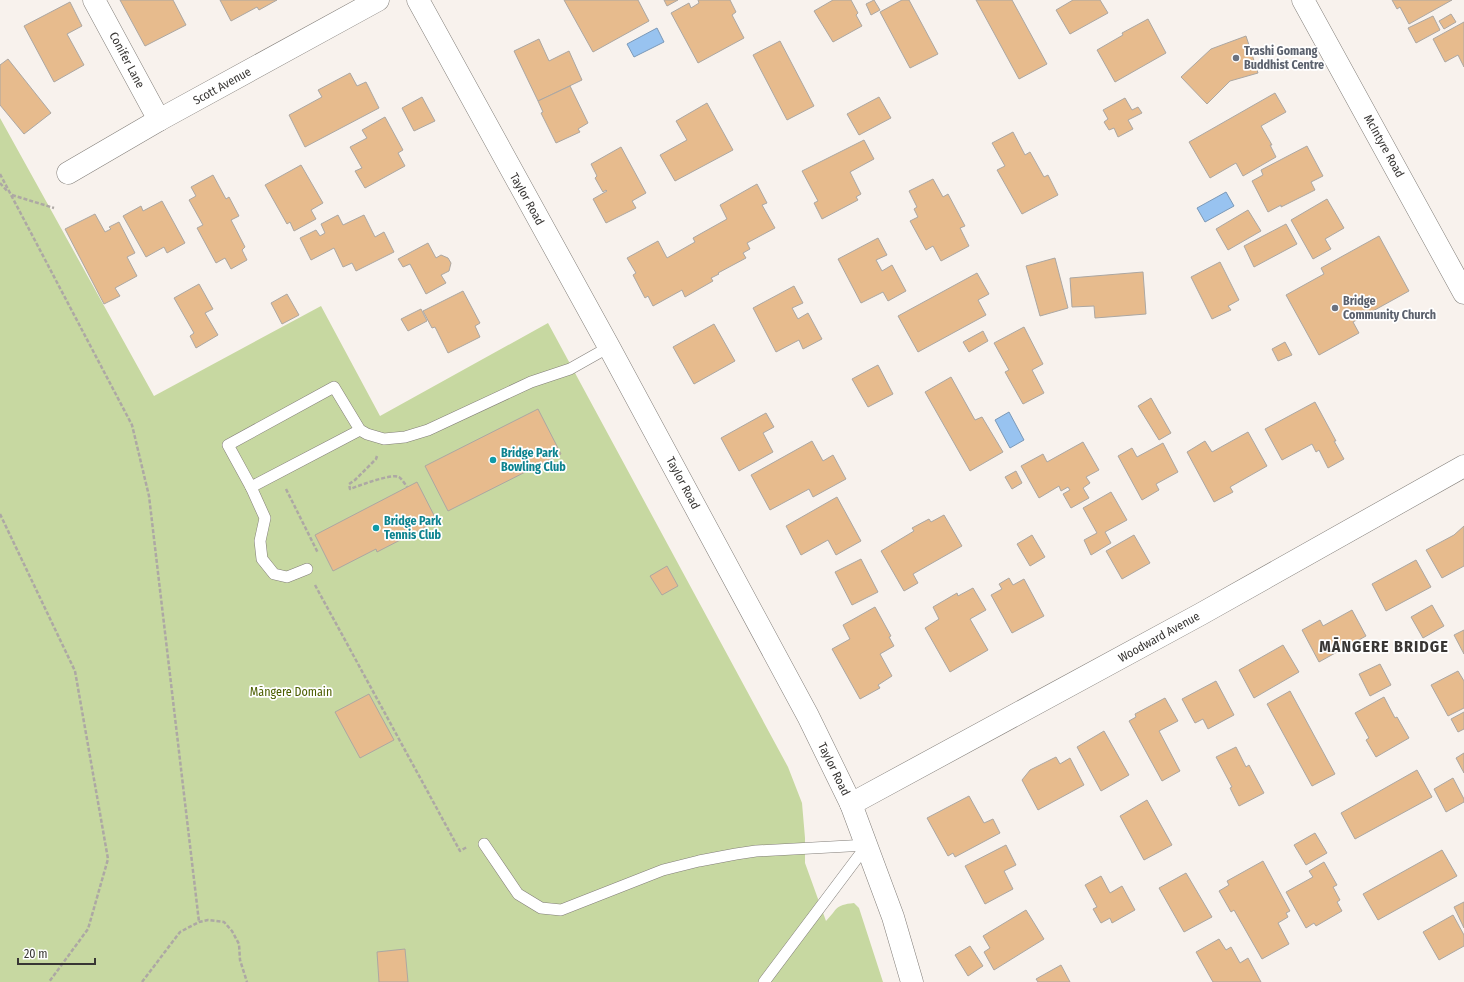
<svg xmlns="http://www.w3.org/2000/svg" width="1464" height="982" viewBox="0 0 1464 982" font-family="'Fira Sans Condensed',sans-serif">
<style>
.green{fill:#c7d8a1}
.water{fill:#98c3f0;stroke:#7b99b8}
.building{fill:#e7bb8d;stroke:#aca7a2}
.lines{fill:none;stroke-linecap:round;stroke-linejoin:round}
.lane-casing{stroke:#827e79;stroke-width:12}
.street-casing{stroke:#827e79;stroke-width:23}
.path{stroke:#ada8a4;stroke-width:2.5;stroke-dasharray:4 2;stroke-linecap:butt}
.lane{stroke:#fff;stroke-width:11}
.street{stroke:#fff;stroke-width:22}
.worship-dot{fill:#6b7280;stroke:#fff;stroke-width:1.5}
.culture-dot{fill:#0f9aa8;stroke:#fff;stroke-width:1.5}
.labels{text-anchor:middle;stroke-width:3.5;stroke-linejoin:round;paint-order:stroke}
.worship-label{font-size:12px;font-weight:bold;fill:#5b616d;stroke:#fff;text-anchor:start}
.street-label{font-size:12px;fill:#383634;stroke:#fff}
.culture-label{font-size:12px;font-weight:bold;fill:#0d838f;stroke:#fff;text-anchor:start}
.park-label{font-size:12px;fill:#4c5e00;stroke:#fff}
.district-label{font-size:16px;font-weight:bold;letter-spacing:1px;fill:#383634;stroke:#fff}
</style>
<rect width="100%" height="100%" fill="#f8f2ed"/>
<!-- green -->
<path class="green" d="M0,118L154,396L321,306L380,416L548,323L788,767L802,803L805,838V863L826,921C838,909 834,905 854,903L859,908L883,982H0Z"/>
<!-- water -->
<g class="water">
<polygon points="657,28 664,42 634,57 627,44"/>
<polygon points="1226,192 1234,206 1205,222 1197,208"/>
<polygon points="1009,412 1024,440 1010,448 995,420"/>
</g>
<!-- building -->
<g class="building">
<polygon points="120,0 173,0 186,25 145,46"/>
<polygon points="220,0 277,0 259,10 257,7 231,21"/>
<polygon points="564,0 638,0 649,21 593,52"/>
<polygon points="664,0 678,0 667,6"/>
<polygon points="698,0 730,0 736,12 732,15 744,38 698,63 671,13 689,3 691,8 699,3"/>
<polygon points="833,0 851,0 858,13 856,15 862,26 833,42 814,11"/>
<polygon points="874,0 880,10 871,15 866,4"/>
<polygon points="902,0 909,0 938,54 910,68 880,12"/>
<polygon points="976,0 1012,0 1047,64 1019,79"/>
<polygon points="1073,0 1100,0 1108,13 1070,34 1056,10"/>
<polygon points="1392,0 1452,0 1409,24 1400,7 1397,9"/>
<polygon points="70,2 82,26 67,34 84,65 54,82 24,26"/>
<polygon points="1451,14 1456,22 1444,29 1439,21"/>
<polygon points="1433,16 1440,30 1416,43 1408,28"/>
<polygon points="1148,19 1166,53 1115,82 1097,50 1123,35 1122,33"/>
<polygon points="1464,22 1464,67 1458,55 1445,62 1433,39"/>
<polygon points="1246,36 1258,73 1230,81 1207,104 1181,77 1211,49"/>
<polygon points="539,39 549,61 569,51 582,80 538,101 514,51"/>
<polygon points="780,41 814,106 787,120 753,55"/>
<polygon points="8,59 51,113 24,134 0,105 0,65"/>
<polygon points="350,73 357,86 366,82 379,108 305,147 289,115 322,97 318,90"/>
<polygon points="570,86 588,123 578,129 580,132 556,143 541,113 543,112 538,101"/>
<polygon points="1275,93 1286,112 1261,126 1272,145 1270,145 1276,157 1243,176 1236,163 1210,178 1189,142"/>
<polygon points="422,97 435,121 414,131 402,108"/>
<polygon points="879,97 891,118 859,135 847,114"/>
<polygon points="1125,98 1132,110 1138,107 1142,113 1128,120 1133,129 1118,137 1114,128 1109,130 1104,122 1108,119 1103,110"/>
<polygon points="707,103 733,150 675,181 660,155 687,140 676,121"/>
<polygon points="385,117 403,150 398,153 405,166 365,188 355,171 362,168 350,147 367,138 362,130"/>
<polygon points="1013,132 1025,155 1030,152 1044,177 1048,175 1058,195 1022,214 997,170 1005,166 992,143"/>
<polygon points="864,140 874,159 850,172 861,194 856,197 858,200 822,219 814,203 818,201 802,171"/>
<polygon points="1307,146 1323,176 1311,182 1315,190 1281,207 1281,205 1268,212 1252,181 1263,175 1261,170"/>
<polygon points="621,147 646,193 632,201 636,208 606,223 593,199 607,191 606,190 603,192 595,178 597,176 591,164"/>
<polygon points="301,165 323,203 311,210 316,219 294,231 290,222 287,224 265,185"/>
<polygon points="213,175 226,199 229,197 239,216 231,220 245,247 242,250 247,260 231,269 225,258 216,263 197,228 203,225 189,200 196,196 191,187"/>
<polygon points="933,179 943,197 948,194 965,226 960,228 969,246 941,261 933,246 926,250 910,221 918,217 914,209 917,207 909,191"/>
<polygon points="757,184 767,203 762,205 775,228 747,243 750,249 743,253 746,258 718,273 719,274 711,278 713,281 685,297 682,290 653,306 648,296 645,298 633,275 636,273 627,258 658,241 667,258 695,242 693,238 727,219 720,205"/>
<polygon points="1327,199 1344,228 1325,239 1331,249 1313,259 1291,220"/>
<polygon points="162,201 185,243 167,253 164,247 146,257 123,216 141,206 143,211"/>
<polygon points="1248,210 1261,231 1228,250 1216,229"/>
<polygon points="95,214 105,232 111,229 109,227 119,222 135,253 127,257 137,276 115,288 120,296 104,304 65,229"/>
<polygon points="338,215 343,225 364,215 375,237 384,232 394,252 356,271 352,263 343,267 334,248 311,260 300,238 316,230 320,236 325,233 321,224"/>
<polygon points="1286,224 1297,244 1254,267 1244,246"/>
<polygon points="1379,236 1409,291 1353,322 1359,333 1319,355 1286,295 1324,274 1321,268"/>
<polygon points="878,238 887,255 876,260 882,271 892,265 906,291 888,301 883,292 861,303 838,259"/>
<polygon points="428,243 436,258 441,255 448,258 451,263 449,271 441,275 446,283 426,294 410,264 403,267 398,259"/>
<polygon points="1055,258 1068,308 1040,316 1026,266"/>
<polygon points="1220,262 1239,300 1228,306 1231,310 1212,319 1191,277"/>
<polygon points="1143,272 1146,314 1095,318 1094,306 1072,307 1070,278"/>
<polygon points="977,273 989,294 978,300 986,315 918,352 898,316"/>
<polygon points="199,284 213,309 205,313 218,335 196,348 190,336 194,333 174,298"/>
<polygon points="794,286 803,303 792,308 798,319 808,313 822,339 803,349 799,340 776,352 753,308"/>
<polygon points="463,291 480,323 475,326 480,337 448,353 435,327 432,328 423,311"/>
<polygon points="287,294 299,315 282,324 271,303"/>
<polygon points="421,309 427,321 408,331 401,319"/>
<polygon points="714,324 735,361 694,384 673,347"/>
<polygon points="1024,327 1043,364 1032,370 1044,393 1023,404 1005,372 1009,370 994,343"/>
<polygon points="983,331 988,341 969,352 963,342"/>
<polygon points="1285,342 1292,355 1278,361 1272,349"/>
<polygon points="878,365 893,394 868,407 852,379"/>
<polygon points="951,377 975,420 982,417 1003,452 970,471 925,392"/>
<polygon points="1151,398 1171,433 1159,440 1138,406"/>
<polygon points="1315,402 1336,441 1334,441 1344,459 1328,468 1319,450 1316,452 1312,444 1282,460 1265,429"/>
<polygon points="538,409 561,454 448,511 425,466"/>
<polygon points="766,413 774,427 763,433 773,452 739,471 721,438"/>
<polygon points="1248,432 1267,466 1230,487 1233,492 1214,502 1187,452 1205,441 1212,452"/>
<polygon points="812,441 823,461 833,455 846,479 813,497 809,489 770,510 751,475"/>
<polygon points="1083,442 1099,470 1086,477 1090,483 1083,488 1089,498 1071,508 1063,494 1070,490 1068,487 1061,491 1059,486 1039,498 1021,466 1043,454 1047,462"/>
<polygon points="1163,443 1178,472 1156,484 1159,490 1142,500 1118,456 1132,448 1137,457"/>
<polygon points="1016,471 1022,483 1012,489 1005,477"/>
<polygon points="417,482 437,521 377,552 376,549 333,571 315,535"/>
<polygon points="1111,492 1127,520 1105,532 1111,543 1091,555 1084,540 1097,533 1083,508"/>
<polygon points="837,497 861,541 836,555 828,540 801,555 786,526"/>
<polygon points="944,515 962,546 913,574 918,583 904,591 881,551 914,531 912,528 929,519 931,522"/>
<polygon points="1464,526 1464,566 1442,578 1426,550 1454,535"/>
<polygon points="1032,535 1045,557 1030,566 1017,544"/>
<polygon points="1134,535 1150,563 1122,579 1106,551"/>
<polygon points="861,559 878,592 852,605 835,572"/>
<polygon points="1416,560 1431,587 1386,611 1372,584"/>
<polygon points="667,566 678,586 662,595 650,576"/>
<polygon points="1009,578 1013,585 1024,579 1044,616 1012,633 991,595 1002,589 999,584"/>
<polygon points="973,588 986,610 970,619 988,650 950,672 925,628 939,619 933,607 957,593 958,596"/>
<polygon points="1432,605 1444,626 1423,638 1411,617"/>
<polygon points="875,607 891,636 889,637 894,646 880,654 892,676 878,685 880,688 860,699 832,649 850,639 843,625"/>
<polygon points="1352,610 1366,636 1319,662 1302,630 1320,620 1323,626"/>
<polygon points="1464,630 1464,654 1454,635"/>
<polygon points="1283,645 1299,672 1254,698 1239,670"/>
<polygon points="1380,664 1391,685 1370,696 1359,674"/>
<polygon points="1458,671 1464,681 1464,708 1448,716 1431,685"/>
<polygon points="1216,681 1234,715 1208,729 1203,719 1195,723 1182,699"/>
<polygon points="1290,691 1335,774 1312,786 1267,704"/>
<polygon points="369,694 394,740 360,758 335,712"/>
<polygon points="1384,697 1395,718 1397,717 1409,738 1376,757 1366,740 1369,738 1355,713"/>
<polygon points="1165,698 1178,721 1159,731 1180,771 1162,781 1129,721 1136,717 1135,714"/>
<polygon points="1464,712 1464,729 1458,732 1451,719"/>
<polygon points="1104,731 1129,775 1101,791 1077,747"/>
<polygon points="1236,747 1246,767 1249,765 1264,793 1239,806 1230,788 1232,787 1216,757"/>
<polygon points="1464,753 1464,773 1456,758"/>
<polygon points="1056,757 1060,764 1070,758 1084,785 1038,810 1022,780 1030,770"/>
<polygon points="1417,770 1432,797 1355,839 1341,813"/>
<polygon points="1453,778 1464,799 1464,802 1446,812 1434,789"/>
<polygon points="969,796 984,823 993,819 1000,833 955,857 953,853 948,856 927,818"/>
<polygon points="1147,800 1172,845 1144,860 1120,816"/>
<polygon points="1315,833 1327,853 1306,865 1294,845"/>
<polygon points="1006,845 1016,865 1004,871 1013,889 985,904 965,866"/>
<polygon points="1442,850 1457,876 1378,920 1363,894"/>
<polygon points="1263,861 1290,911 1286,913 1288,917 1278,923 1289,944 1262,959 1234,910 1231,912 1219,891 1229,885 1227,881"/>
<polygon points="1324,862 1337,885 1333,887 1340,900 1337,902 1342,911 1316,926 1314,923 1306,928 1286,892 1313,877 1309,871"/>
<polygon points="1186,873 1212,917 1184,932 1159,888"/>
<polygon points="1101,876 1110,893 1122,886 1135,910 1112,923 1110,918 1101,923 1093,909 1097,907 1085,885"/>
<polygon points="1464,902 1464,928 1454,907"/>
<polygon points="1026,910 1044,939 994,970 984,952 990,948 983,936"/>
<polygon points="1453,915 1464,935 1464,946 1439,960 1423,932"/>
<polygon points="1219,939 1226,950 1231,947 1240,963 1248,958 1261,982 1213,982 1196,952"/>
<polygon points="970,946 983,966 968,976 955,955"/>
<polygon points="405,949 408,982 379,982 377,952"/>
<polygon points="1061,965 1070,982 1038,982 1036,979"/>
</g>
<g class="lines">
<defs>
<g id="lane">
<polyline points="360,430 251,487 228,445 334,387 360,430 367,434 384,439 405,437 428,430 531,382 570,369 609,347"/>
<polyline points="251,487 265,518 260,541 262,559 274,574 287,577 307,569"/>
<polyline points="484,844 518,894 541,908 561,910 663,870 699,861 736,854 756,851 867,845"/>
<polyline points="764,982 867,845"/>
</g>
<g id="street">
<polyline points="94,0 159,120"/>
<polyline points="418,0 609,347 808,716 851,804 893,917 912,982"/>
<polyline points="1303,0 1464,293"/>
<polyline points="68,173 159,120 378,0"/>
<polyline points="851,804 1201,614 1464,466"/>
</g>
</defs>
<!-- lane casing -->
<use href="#lane" class="lane-casing"/>
<!-- street casing -->
<use href="#street" class="street-casing"/>
<!-- path -->
<g class="path">
<polyline points="0,174 132,425 149,496 199,922"/>
<polyline points="0,183 8,192"/>
<polyline points="12,195 54,208"/>
<path d="M377,456L376,459L355,480L349,484L350,489C358,486 392,473 399,477C402,479 405,484 407,487"/>
<polyline points="286,489 318,553"/>
<polyline points="0,514 75,671 108,859 88,929 49,982"/>
<polyline points="315,585 460,851 467,847"/>
<polyline points="142,982 180,932 199,922 208,920 224,922 232,931 239,944 240,960 247,982"/>
</g>
<!-- lane -->
<use href="#lane" class="lane"/>
<!-- street -->
<use href="#street" class="street"/>
</g>
<!-- markers -->
<g class="worship-dot">
<circle cx="1236" cy="58" r="4"/>
<circle cx="1335" cy="308" r="4"/>
</g>
<g class="culture-dot">
<circle cx="493" cy="460" r="4"/>
<circle cx="376" cy="528" r="4"/>
</g>
<g class="labels">
<!-- worship labels -->
<g class="worship-label">
<text x="1244" y="55">Trashi Gomang<tspan x="1244" dy="14">Buddhist Centre</tspan></text>
<text x="1343" y="305">Bridge<tspan x="1343" dy="14">Community Church</tspan></text>
</g>
<!-- street labels -->
<g class="street-label">
<text transform="translate(127 60) rotate(62)" y="4">Conifer Lane</text>
<text transform="translate(222 86) rotate(-29)" y="4">Scott Avenue</text>
<text transform="translate(1384 146) rotate(61)" y="4">McIntyre Road</text>
<text transform="translate(527 199) rotate(61)" y="4">Taylor Road</text>
<text transform="translate(683 483) rotate(62)" y="4">Taylor Road</text>
<text transform="translate(1159 637) rotate(-29)" y="4">Woodward Avenue</text>
<text transform="translate(834 769) rotate(64)" y="4">Taylor Road</text>
</g>
<!-- culture labels -->
<g class="culture-label">
<text x="501" y="457">Bridge Park<tspan x="501" dy="14">Bowling Club</tspan></text>
<text x="384" y="525">Bridge Park<tspan x="384" dy="14">Tennis Club</tspan></text>
</g>
<!-- park labels -->
<g class="park-label">
<text x="291" y="696">Māngere Domain</text>
</g>
<!-- district labels -->
<g class="district-label">
<text x="1384" y="652">MĀNGERE BRIDGE</text>
</g>
</g>
<!-- scale -->
<path d="M18 958v6h77v-6" fill="none" stroke="#383634" stroke-width="2"/>
<text x="24" y="958" font-size="12" fill="#383634" stroke="#ffffff" stroke-width="3" paint-order="stroke">20 m</text>
</svg>
